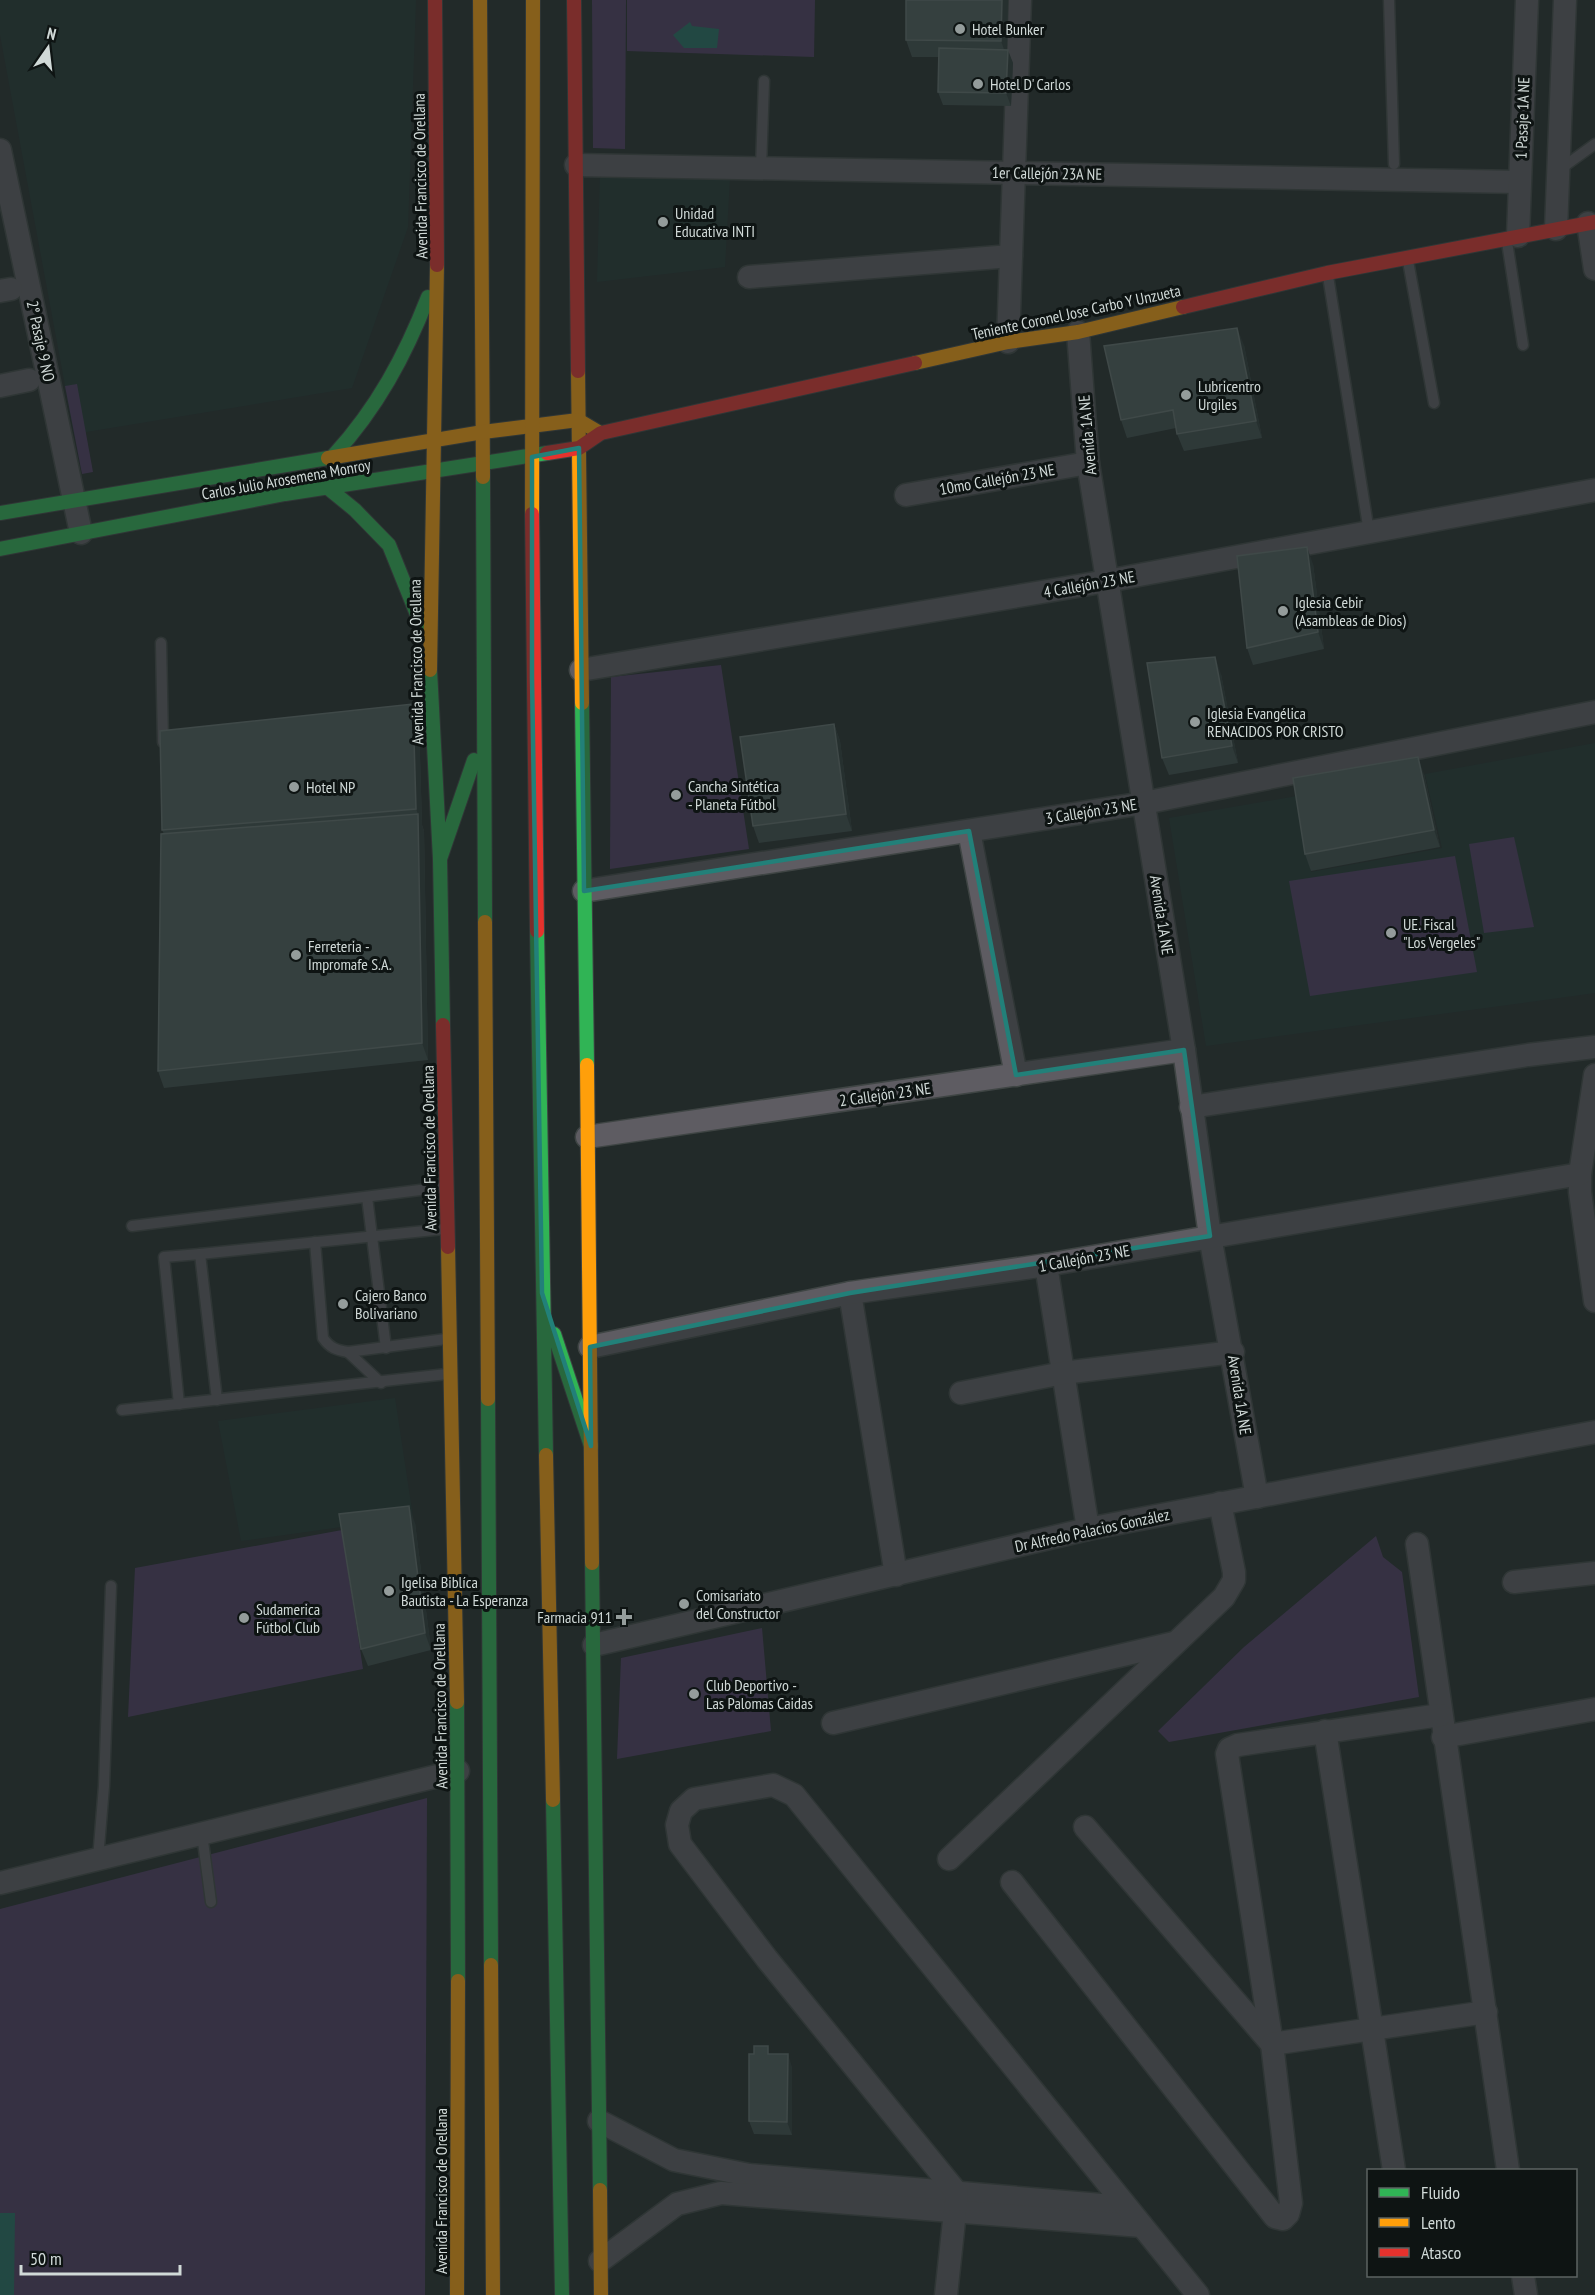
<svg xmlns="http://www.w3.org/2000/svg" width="1595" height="2295" viewBox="0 0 1595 2295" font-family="'PT Sans Narrow',sans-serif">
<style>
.built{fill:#1f3430}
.green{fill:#4e3b62}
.water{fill:#236d62}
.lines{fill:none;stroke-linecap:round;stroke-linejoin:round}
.lane-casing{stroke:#3f4544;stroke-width:13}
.street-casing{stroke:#3f4544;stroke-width:25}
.fast-casing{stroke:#3f4544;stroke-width:16}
.slow-casing{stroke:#3f4544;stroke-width:16}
.jam-casing{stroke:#3f4544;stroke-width:16}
.lane{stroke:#5e5c62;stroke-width:10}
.street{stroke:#5e5c62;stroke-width:22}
.fast{stroke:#30b455;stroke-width:14}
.slow{stroke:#ff9f0a;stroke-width:14}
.jam{stroke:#e5322d;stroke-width:14}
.wall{fill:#3d4c4a}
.shaded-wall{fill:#2c3836}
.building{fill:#4d5b59;stroke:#626f6d;stroke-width:1.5}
.marked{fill:none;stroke:#228079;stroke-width:4.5;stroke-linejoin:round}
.poi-dot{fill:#949c9b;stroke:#0e1413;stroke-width:2}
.labels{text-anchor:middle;stroke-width:6;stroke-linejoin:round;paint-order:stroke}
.poi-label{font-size:16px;fill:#d1dad8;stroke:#0e1413;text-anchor:start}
.street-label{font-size:16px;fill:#d1dad8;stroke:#0e1413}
</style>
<rect width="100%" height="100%" fill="#222a29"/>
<!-- built -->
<g class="built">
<polygon points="0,0 416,0 408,227 352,388 74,434 0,35"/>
<polygon points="600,172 730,178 725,267 597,282"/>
<polygon points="1595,743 1595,993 1206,1046 1169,818 1297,796 1311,872 1442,848 1425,774"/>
<polygon points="395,1398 413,1517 241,1541 218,1421"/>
</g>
<!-- green -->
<g class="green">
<polygon points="592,0 626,0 625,149 593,148"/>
<polygon points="627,0 815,0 814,57 627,51"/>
<polygon points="77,384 93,472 82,474 65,386"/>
<polygon points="721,665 749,849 610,869 611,677"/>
<polygon points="1514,837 1534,927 1484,933 1469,844"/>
<polygon points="1455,856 1477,972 1310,996 1289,881"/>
<polygon points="342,1530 363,1669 128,1717 135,1568"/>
<polygon points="1376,1536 1383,1557 1402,1572 1419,1697 1169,1742 1158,1731 1244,1647"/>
<polygon points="762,1628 771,1731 617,1759 621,1658"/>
<polygon points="427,1798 425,2295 0,2295 0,1909"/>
</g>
<!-- water -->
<g class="water">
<polygon points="690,22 692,26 719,29 717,48 684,48 673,35"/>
<polygon points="0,2213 15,2213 14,2295 0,2295"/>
</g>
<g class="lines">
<defs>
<g id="lane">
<polyline points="1389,0 1394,164"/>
<polyline points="761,168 764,81"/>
<polyline points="1559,170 1595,144"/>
<polyline points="1507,242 1523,345"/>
<polyline points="1408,261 1434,403"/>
<polyline points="1328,276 1369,532"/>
<polyline points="161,643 163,742 167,741"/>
<polyline points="367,1197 386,1348"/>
<polyline points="132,1226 444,1187"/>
<path d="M315,1242L323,1338C330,1348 336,1350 348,1352L446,1339"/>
<polyline points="348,1352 381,1383"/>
<polyline points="217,1400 200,1254 444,1229"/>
<polyline points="179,1404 164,1257 200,1254"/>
<polyline points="122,1410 447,1374"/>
<polyline points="202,1834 211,1902"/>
<polyline points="98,1859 104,1786 111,1586"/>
</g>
<g id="street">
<polyline points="0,150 81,533"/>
<polyline points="576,165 1519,182"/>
<polyline points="1588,223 1595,269"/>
<polyline points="1556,229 1565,0"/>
<polyline points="1518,236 1527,0"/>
<polyline points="749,277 1011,256"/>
<polyline points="0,291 11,289"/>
<polyline points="1078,332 1088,463 1184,1050 1210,1236 1257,1497"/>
<polyline points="1008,342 1020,0"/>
<polyline points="0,386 29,380"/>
<polyline points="906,495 1088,463"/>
<polyline points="581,670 1107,581 1595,490"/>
<polyline points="969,831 1016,1075"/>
<polyline points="584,891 1144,803 1595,712"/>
<polyline points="1595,1075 1580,1174 1580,1192 1595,1301"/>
<polyline points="1191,1107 1528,1055 1595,1047"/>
<polyline points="587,1137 1184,1050"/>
<polyline points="1046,1265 1088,1529"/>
<polyline points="850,1293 896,1575"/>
<polyline points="590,1347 850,1293 1046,1265 1580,1174"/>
<polyline points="961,1393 1063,1373 1233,1352"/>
<polyline points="1417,1544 1508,2170"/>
<polyline points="1514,1582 1595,1573"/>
<polyline points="594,1645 1088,1529 1595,1432"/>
<polyline points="833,1723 1174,1643"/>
<polyline points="1325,1731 1394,2170"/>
<polyline points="1443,1737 1595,1709"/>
<polyline points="1085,1827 1271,2043"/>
<polyline points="949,1859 1224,1597 1234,1580 1234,1572 1220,1503"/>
<polyline points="1012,1882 1275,2217 1283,2219 1288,2214 1291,2203 1272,2044 1227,1754 1229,1749 1238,1745 1440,1715"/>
<polyline points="0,1883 458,1771"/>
<polyline points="1272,2044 1486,2012"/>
<polyline points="599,2121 674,2160 749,2175 1125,2207"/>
<polyline points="600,2261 677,2204 721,2193 1142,2226"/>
<polyline points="1523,2276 1526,2295"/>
<polyline points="946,2295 957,2193 767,1959 680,1844 677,1825 681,1811 694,1799 773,1785 794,1795 1198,2295"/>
</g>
<g id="fast">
<path d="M334,455C377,408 405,356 428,297"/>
<polyline points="483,477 485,922"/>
<polyline points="328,488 355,510 389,545 422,627"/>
<polyline points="0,513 328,458"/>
<polyline points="0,549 285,494 547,453"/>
<polyline points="430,670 440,859 443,1025"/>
<polyline points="582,703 587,1065"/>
<polyline points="440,859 474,760"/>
<polyline points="537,931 546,1455"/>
<polyline points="554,1334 591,1446"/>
<polyline points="488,1399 491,1965"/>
<polyline points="592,1563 600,2190"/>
<polyline points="457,1702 458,1981"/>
<polyline points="553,1800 562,2295"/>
</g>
<g id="slow">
<polyline points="480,0 483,477"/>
<polyline points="915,363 1008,342 1078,332 1183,307"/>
<polyline points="578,371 582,703"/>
<polyline points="328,458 483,432 578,420 600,433"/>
<polyline points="532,514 533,0"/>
<polyline points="430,670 437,265"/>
<polyline points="485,922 488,1399"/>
<polyline points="587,1065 592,1563"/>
<polyline points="448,1247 457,1702"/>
<polyline points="546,1455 553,1800"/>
<polyline points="491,1965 493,2295"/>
<polyline points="600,2190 601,2295"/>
<polyline points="457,2295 458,1981"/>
</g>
<g id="jam">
<polyline points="435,0 437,265"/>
<polyline points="574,0 578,371"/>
<polyline points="1183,307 1327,273 1595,222"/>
<polyline points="547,453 579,448 601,433 915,363"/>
<polyline points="532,514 537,931"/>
<polyline points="443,1025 448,1247"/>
</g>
</defs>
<!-- lane casing -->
<use href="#lane" class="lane-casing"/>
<!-- street casing -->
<use href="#street" class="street-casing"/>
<!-- fast casing -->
<use href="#fast" class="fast-casing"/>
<!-- slow casing -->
<use href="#slow" class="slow-casing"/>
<!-- jam casing -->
<use href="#jam" class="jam-casing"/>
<!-- lane -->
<use href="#lane" class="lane"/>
<!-- street -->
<use href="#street" class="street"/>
<!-- fast -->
<use href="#fast" class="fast"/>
<!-- slow -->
<use href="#slow" class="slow"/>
<!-- jam -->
<use href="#jam" class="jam"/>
</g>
<!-- wall -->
<g class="wall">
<polygon points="1008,0 1007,50 1013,63 1011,106 943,105 938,92 939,57 912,57 906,40"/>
<polygon points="1244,345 1262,438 1184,451 1177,434 1176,428 1127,438 1121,420"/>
<polygon points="1313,564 1324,649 1253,665 1247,648"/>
<polygon points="1221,674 1238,763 1169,775 1162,758"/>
<polygon points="413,704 419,721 422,825 424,831 428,1060 164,1088 158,1071 164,834 162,830"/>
<polygon points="834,724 840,741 852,831 759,843 753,826"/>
<polygon points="1424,774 1440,847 1311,871 1305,854"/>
<polygon points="415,1523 431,1650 368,1666 361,1649"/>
<polygon points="771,2054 792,2067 792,2135 754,2134 749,2121"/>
</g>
<!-- shaded-wall -->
<g class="shaded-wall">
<polygon points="1002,0 1008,0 1007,58 1001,41"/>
<polygon points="1008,50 1013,63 1011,106 1006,93"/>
<polygon points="1237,328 1244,345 1262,438 1256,421"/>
<polygon points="1307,547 1313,564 1324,649 1318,632"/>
<polygon points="1215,657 1221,674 1238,763 1232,746"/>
<polygon points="413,704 419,721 422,825 424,831 428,1060 422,1043 418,814 416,809"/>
<polygon points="834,724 840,741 852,831 846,814"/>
<polygon points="1418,757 1424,774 1440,847 1434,830"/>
<polygon points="409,1506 415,1523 431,1650 425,1633"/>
<polygon points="788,2054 792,2067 792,2135 787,2122"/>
</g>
<!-- building -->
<g class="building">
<polygon points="906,0 1002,0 1001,41 906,40"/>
<polygon points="939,48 1008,50 1006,93 938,92"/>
<polygon points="1237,328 1256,421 1177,434 1173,410 1121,420 1104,346"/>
<polygon points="1307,547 1318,632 1247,648 1237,556"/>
<polygon points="1215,657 1232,746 1162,758 1147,663"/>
<polygon points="413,704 416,809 162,830 160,731"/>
<polygon points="834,724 846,814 753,826 740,737"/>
<polygon points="1418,757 1434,830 1305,854 1293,778"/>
<polygon points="418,814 422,1043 158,1071 161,834"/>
<polygon points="409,1506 425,1633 361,1649 339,1514"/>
<polygon points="754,2046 768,2046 768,2054 788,2054 787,2122 749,2121 749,2054 754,2054"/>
</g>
<!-- marked area -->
<path d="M0 0H1595V2295H0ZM579,448L584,891L969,831L1016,1075L1184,1050L1210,1236L850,1293L590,1347L591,1446L542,1293L532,677V457Z" fill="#222a29" fill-opacity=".55" fill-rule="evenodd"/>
<path class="marked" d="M579,448L584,891L969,831L1016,1075L1184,1050L1210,1236L850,1293L590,1347L591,1446L542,1293L532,677V457Z"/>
<!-- markers -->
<g class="poi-dot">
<circle cx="960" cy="29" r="6"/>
<circle cx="978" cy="84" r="6"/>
<circle cx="663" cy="222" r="6"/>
<circle cx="1186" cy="395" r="6"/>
<circle cx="1283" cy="611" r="6"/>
<circle cx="1195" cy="722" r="6"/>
<circle cx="294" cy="787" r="6"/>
<circle cx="676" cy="795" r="6"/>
<circle cx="1391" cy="933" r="6"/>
<circle cx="296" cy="955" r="6"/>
<circle cx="343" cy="1304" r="6"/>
<circle cx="389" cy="1591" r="6"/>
<circle cx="684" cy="1604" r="6"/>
<path d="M621 1608h6v6h6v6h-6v6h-6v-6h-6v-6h6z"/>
<circle cx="244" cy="1618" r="6"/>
<circle cx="694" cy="1694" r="6"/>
</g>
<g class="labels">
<!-- poi labels -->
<g class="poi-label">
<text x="972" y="35">Hotel Bunker</text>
<text x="990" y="90">Hotel D' Carlos</text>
<text x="675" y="219">Unidad<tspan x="675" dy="18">Educativa INTI</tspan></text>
<text x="1198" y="392">Lubricentro<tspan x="1198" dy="18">Urgiles</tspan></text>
<text x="1295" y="608">Iglesia Cebir<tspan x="1295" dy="18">(Asambleas de Dios)</tspan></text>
<text x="1207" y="719">Iglesia Evangélica<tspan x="1207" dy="18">RENACIDOS POR CRISTO</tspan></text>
<text x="688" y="792">Cancha Sintética<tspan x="688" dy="18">- Planeta Fútbol</tspan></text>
<text x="306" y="793">Hotel NP</text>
<text x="1403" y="930">UE. Fiscal<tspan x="1403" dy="18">"Los Vergeles"</tspan></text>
<text x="308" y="952">Ferreteria -<tspan x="308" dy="18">Impromafe S.A.</tspan></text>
<text x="355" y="1301">Cajero Banco<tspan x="355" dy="18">Bolivariano</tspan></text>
<text x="401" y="1588">Igelisa Biblíca<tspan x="401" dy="18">Bautista - La Esperanza</tspan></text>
<text x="696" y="1601">Comisariato<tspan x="696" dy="18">del Constructor</tspan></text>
<text x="256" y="1615">Sudamerica<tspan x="256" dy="18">Fútbol Club</tspan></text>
<text x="612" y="1623" text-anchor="end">Farmacia 911</text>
<text x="706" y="1691">Club Deportivo -<tspan x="706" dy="18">Las Palomas Caidas</tspan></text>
</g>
<!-- street labels -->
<g class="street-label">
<text transform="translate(1522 118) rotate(-88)" y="6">1 Pasaje 1A NE</text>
<text transform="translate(1047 173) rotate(1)" y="6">1er Callejón 23A NE</text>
<text transform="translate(420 176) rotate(-91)" y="6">Avenida Francisco de Orellana</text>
<text transform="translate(1076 312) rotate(-12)" y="6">Teniente Coronel Jose Carbo Y Unzueta</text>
<text transform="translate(41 341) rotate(78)" y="6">2° Pasaje 9 NO</text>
<text transform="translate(1087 435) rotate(-95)" y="6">Avenida 1A NE</text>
<text transform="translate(286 479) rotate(-10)" y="6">Carlos Julio Arosemena Monroy</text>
<text transform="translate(997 479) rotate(-10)" y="6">10mo Callejón 23 NE</text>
<text transform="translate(1089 584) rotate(-10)" y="6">4 Callejón 23 NE</text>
<text transform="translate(416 662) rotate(-91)" y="6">Avenida Francisco de Orellana</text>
<text transform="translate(1091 811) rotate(-9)" y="6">3 Callejón 23 NE</text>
<text transform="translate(1162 915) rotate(81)" y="6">Avenida 1A NE</text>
<text transform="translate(885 1094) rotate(-8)" y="6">2 Callejón 23 NE</text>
<text transform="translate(429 1148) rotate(-91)" y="6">Avenida Francisco de Orellana</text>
<text transform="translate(1084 1258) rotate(-10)" y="6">1 Callejón 23 NE</text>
<text transform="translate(1240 1395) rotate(81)" y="6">Avenida 1A NE</text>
<text transform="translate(1092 1530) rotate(-12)" y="6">Dr Alfredo Palacios González</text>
<text transform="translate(440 1706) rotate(-91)" y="6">Avenida Francisco de Orellana</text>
<text transform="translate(441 2191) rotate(-90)" y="6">Avenida Francisco de Orellana</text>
</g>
</g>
<!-- legend -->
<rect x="1367" y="2169" width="210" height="108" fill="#0e1413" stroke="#5c6362" stroke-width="1.5"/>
<rect x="1379" y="2188" width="30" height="9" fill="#30b455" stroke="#5c6362" stroke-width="1.5"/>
<text x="1421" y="2199" font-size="18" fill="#d1dad8">Fluido</text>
<rect x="1379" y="2218" width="30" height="9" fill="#ff9f0a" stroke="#5c6362" stroke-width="1.5"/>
<text x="1421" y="2229" font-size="18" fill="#d1dad8">Lento</text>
<rect x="1379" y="2248" width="30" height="9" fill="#e5322d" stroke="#5c6362" stroke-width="1.5"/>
<text x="1421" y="2259" font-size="18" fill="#d1dad8">Atasco</text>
<!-- north arrow -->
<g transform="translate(48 48) rotate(14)" stroke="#0e1413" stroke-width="4.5" paint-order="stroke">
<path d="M0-4.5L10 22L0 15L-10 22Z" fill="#d1dad8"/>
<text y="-9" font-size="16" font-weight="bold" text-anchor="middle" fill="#d1dad8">N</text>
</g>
<!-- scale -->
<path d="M21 2265v9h159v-9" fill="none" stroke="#d1dad8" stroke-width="3"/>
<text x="30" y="2265" font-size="18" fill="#d1dad8" stroke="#0e1413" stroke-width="4.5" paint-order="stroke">50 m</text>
</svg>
